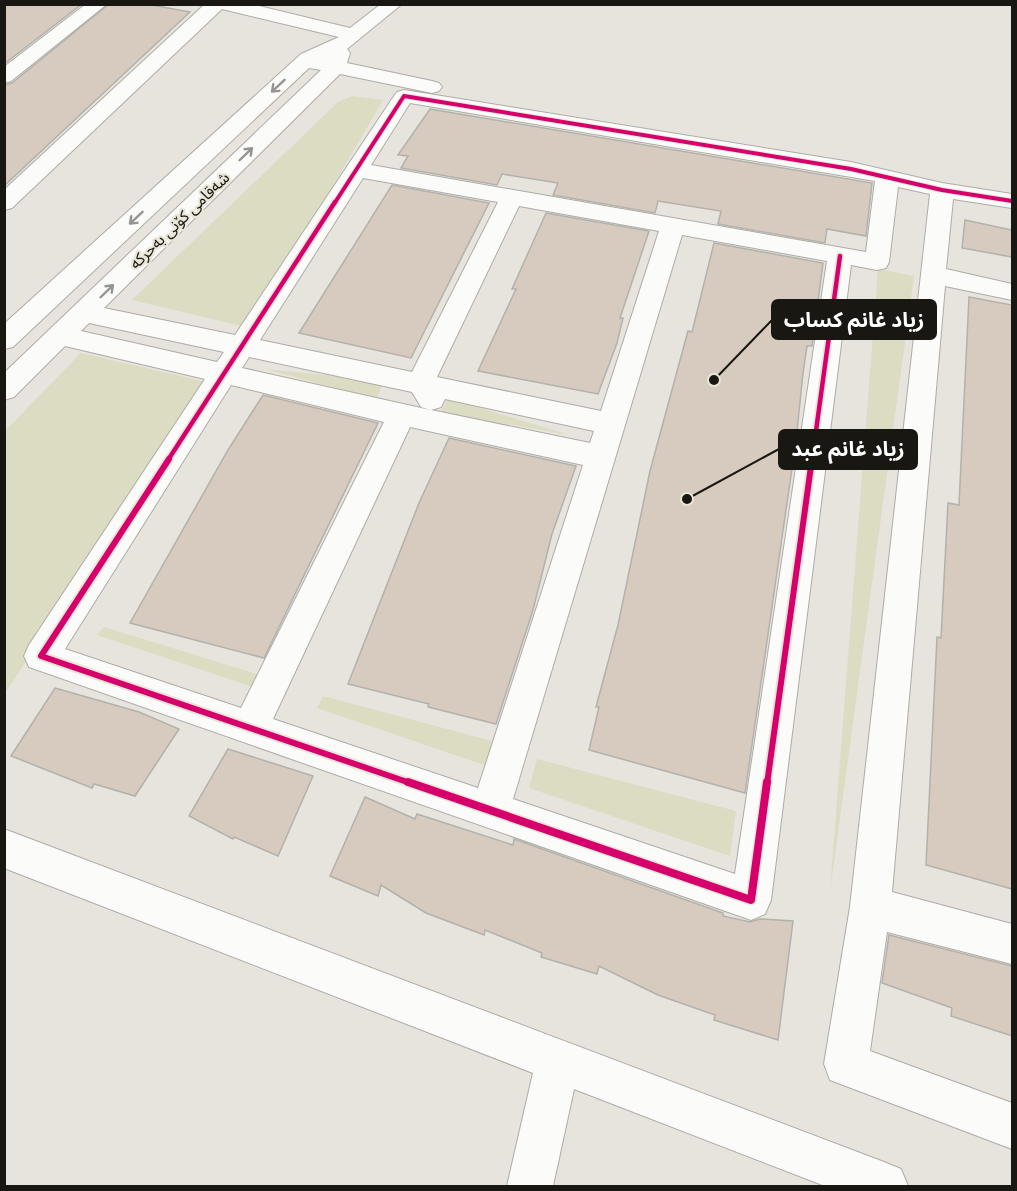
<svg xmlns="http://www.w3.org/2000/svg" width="1017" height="1191" viewBox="0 0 1017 1191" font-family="'Roboto Condensed','Noto Sans Arabic',sans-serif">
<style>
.green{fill:#dbdcc2}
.building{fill:#d6cbbe;stroke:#b3b1ac;stroke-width:1.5}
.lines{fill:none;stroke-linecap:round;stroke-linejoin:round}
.minor-casing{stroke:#aeaca7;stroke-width:2}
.minor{fill:#fbfbfa;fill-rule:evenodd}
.cycleway-far3-casing{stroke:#e9e6d9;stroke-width:6}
.cycleway-far2-casing{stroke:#e9e6d9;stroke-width:8}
.cycleway-far1-casing{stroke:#e9e6d9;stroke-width:10}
.cycleway-casing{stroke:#e9e6d9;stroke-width:11}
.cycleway-far3{stroke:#d6006c;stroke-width:4}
.cycleway-far2{stroke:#d6006c;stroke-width:4.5}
.cycleway-far1{stroke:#d6006c;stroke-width:6}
.cycleway{stroke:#d6006c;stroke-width:8}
.oneway{stroke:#959492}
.labels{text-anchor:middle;stroke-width:4.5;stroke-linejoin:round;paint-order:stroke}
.far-street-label{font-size:16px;fill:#181712;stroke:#e9e6d9}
.leader{fill:none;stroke:#181712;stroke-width:2}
.callout-dot{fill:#181712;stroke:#e9e6d9;stroke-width:2}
.callout{fill:#181712;stroke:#181712;stroke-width:2}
.callout-label{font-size:21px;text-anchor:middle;font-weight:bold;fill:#fff}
</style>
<rect width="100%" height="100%" fill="#e6e4dc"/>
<!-- green -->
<g class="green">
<polygon points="352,96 383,100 250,328 132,300 338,102"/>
<polygon points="878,269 914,276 830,891"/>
<polygon points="81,353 210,383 5,693 5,431"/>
<polygon points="265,369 384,381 376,399"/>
<polygon points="448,398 569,435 441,412"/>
<polygon points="104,627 273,679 265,691 97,635"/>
<polygon points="323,696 507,745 499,770 317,708"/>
<polygon points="537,759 736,811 730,856 529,788"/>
</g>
<!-- building -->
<g class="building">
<polygon points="4,4 82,4 4,64"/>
<polygon points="109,4 146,4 190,12 4,186 4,85 12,83"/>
<polygon points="430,109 872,183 866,236 827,229 825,243 718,224 721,211 658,201 655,213 553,195 558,183 502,174 497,185 401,168 408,156 398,155"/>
<polygon points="392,185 489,203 411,358 299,333"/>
<polygon points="546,213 649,231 620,318 623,318 617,343 598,394 478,371 516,289 512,289"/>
<polygon points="965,220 1012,230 1012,257 962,248"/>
<polygon points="714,243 823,263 812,346 807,346 803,373 796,441 745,793 589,750 599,707 596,707 618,625 650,471 688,331 692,332"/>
<polygon points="969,297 1012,305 1012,889 926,865 937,637 941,638 948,503 959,505"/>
<polygon points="263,395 378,423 264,658 130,623 228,450"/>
<polygon points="449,438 576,466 552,534 533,610 496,724 428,707 429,704 348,684 419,503"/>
<polygon points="55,688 139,712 179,729 135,796 94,784 92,788 11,756"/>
<polygon points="228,749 313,776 278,856 234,837 233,839 189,816"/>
<polygon points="365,797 415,819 417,814 513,845 514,839 723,913 723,916 750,922 760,919 793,921 778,1040 714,1020 715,1015 658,995 599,966 597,974 541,957 542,953 485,930 484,935 426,913 381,885 378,896 330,876"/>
<polygon points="889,935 1012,966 1012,1036 951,1016 952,1008 882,983"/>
</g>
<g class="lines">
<defs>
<g id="minor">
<polygon points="86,4 107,4 11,81 4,83 4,67"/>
<path d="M205,4H251L350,28L381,4H402L347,49L350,53L347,63L432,81L439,83L442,87L439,91L432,93L340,74L104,308L235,335L394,96L397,92L404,90L851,162L942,183L1012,194V208L953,199L946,269L1012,284V300L945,286L892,892L1012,924V964L887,932L870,1051L1012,1103V1149L830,1080L824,1064L850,907L930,194L898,187L889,262L886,268L877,270L851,265L771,900L765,914L751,920L29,667L24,656L29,645L205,379L65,346L14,397L4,400V373L321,70L309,68L13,347L4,349V324L301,54L339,37L222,9L12,208L4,210V190ZM410,103L875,181L866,252L371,165ZM363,178L498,202L412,372L260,340ZM519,206L659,231L601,411L437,377ZM682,235L827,261L735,874L513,799ZM89,323L224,352L217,362L81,331ZM249,357L412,392L421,407L430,410L242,368ZM231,385L384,422L241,708L65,649ZM445,399L594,431L590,443L431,410L441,407ZM410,427L583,465L478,788L273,719Z"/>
<polygon points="4,829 884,1162 901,1169 908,1186 825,1186 574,1089 553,1186 507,1186 533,1073 4,868"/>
</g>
</defs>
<!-- minor casing -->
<use href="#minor" class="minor-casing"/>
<!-- minor -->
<use href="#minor" class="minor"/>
<defs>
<polyline id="cycleway-far3" points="334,204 404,96 851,169 942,190 1012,201"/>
<g id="cycleway-far2">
<polyline points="168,460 335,202"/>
<polyline points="812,460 840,256"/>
</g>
<g id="cycleway-far1">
<polyline points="169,459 41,656 413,784"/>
<polyline points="767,784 812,459"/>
</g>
<polyline id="cycleway" points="408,782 751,900 767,782"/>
</defs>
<!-- cycleway-far3 casing -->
<use href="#cycleway-far3" class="cycleway-far3-casing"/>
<!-- cycleway-far2 casing -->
<use href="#cycleway-far2" class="cycleway-far2-casing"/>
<!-- cycleway-far1 casing -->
<use href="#cycleway-far1" class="cycleway-far1-casing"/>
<!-- cycleway casing -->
<use href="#cycleway" class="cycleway-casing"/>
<!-- cycleway-far3 -->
<use href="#cycleway-far3" class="cycleway-far3"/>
<!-- cycleway-far2 -->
<use href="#cycleway-far2" class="cycleway-far2"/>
<!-- cycleway-far1 -->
<use href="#cycleway-far1" class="cycleway-far1"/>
<!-- cycleway -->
<use href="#cycleway" class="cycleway"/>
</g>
<!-- one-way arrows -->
<defs><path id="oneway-shaft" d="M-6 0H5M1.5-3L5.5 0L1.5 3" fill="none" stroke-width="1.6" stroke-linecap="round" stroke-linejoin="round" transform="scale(1.5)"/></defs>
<g class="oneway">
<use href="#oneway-shaft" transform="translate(278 86) rotate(137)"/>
<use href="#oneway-shaft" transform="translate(246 154) rotate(-44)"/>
<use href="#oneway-shaft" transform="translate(136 218) rotate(137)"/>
<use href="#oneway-shaft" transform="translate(107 291) rotate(-44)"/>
</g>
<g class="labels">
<!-- far-street labels -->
<g class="far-street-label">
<text transform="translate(179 220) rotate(-44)" y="6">شەقامی کۆنی بەحرکە</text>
</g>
</g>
<!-- callouts -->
<path class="leader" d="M714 380L772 320M687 499L779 449"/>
<g class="callout-dot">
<circle cx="714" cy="380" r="6"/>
<circle cx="687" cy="499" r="6"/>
</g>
<g class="callout">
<rect x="772" y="300" width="164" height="39" rx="6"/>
<rect x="779" y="430" width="138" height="39" rx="6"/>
</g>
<g class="callout-label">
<text x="854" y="327">زياد غانم كساب</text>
<text x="848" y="456">زياد غانم عبد</text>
</g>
<!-- border -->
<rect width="1017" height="1191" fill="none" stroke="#181712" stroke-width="12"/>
</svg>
